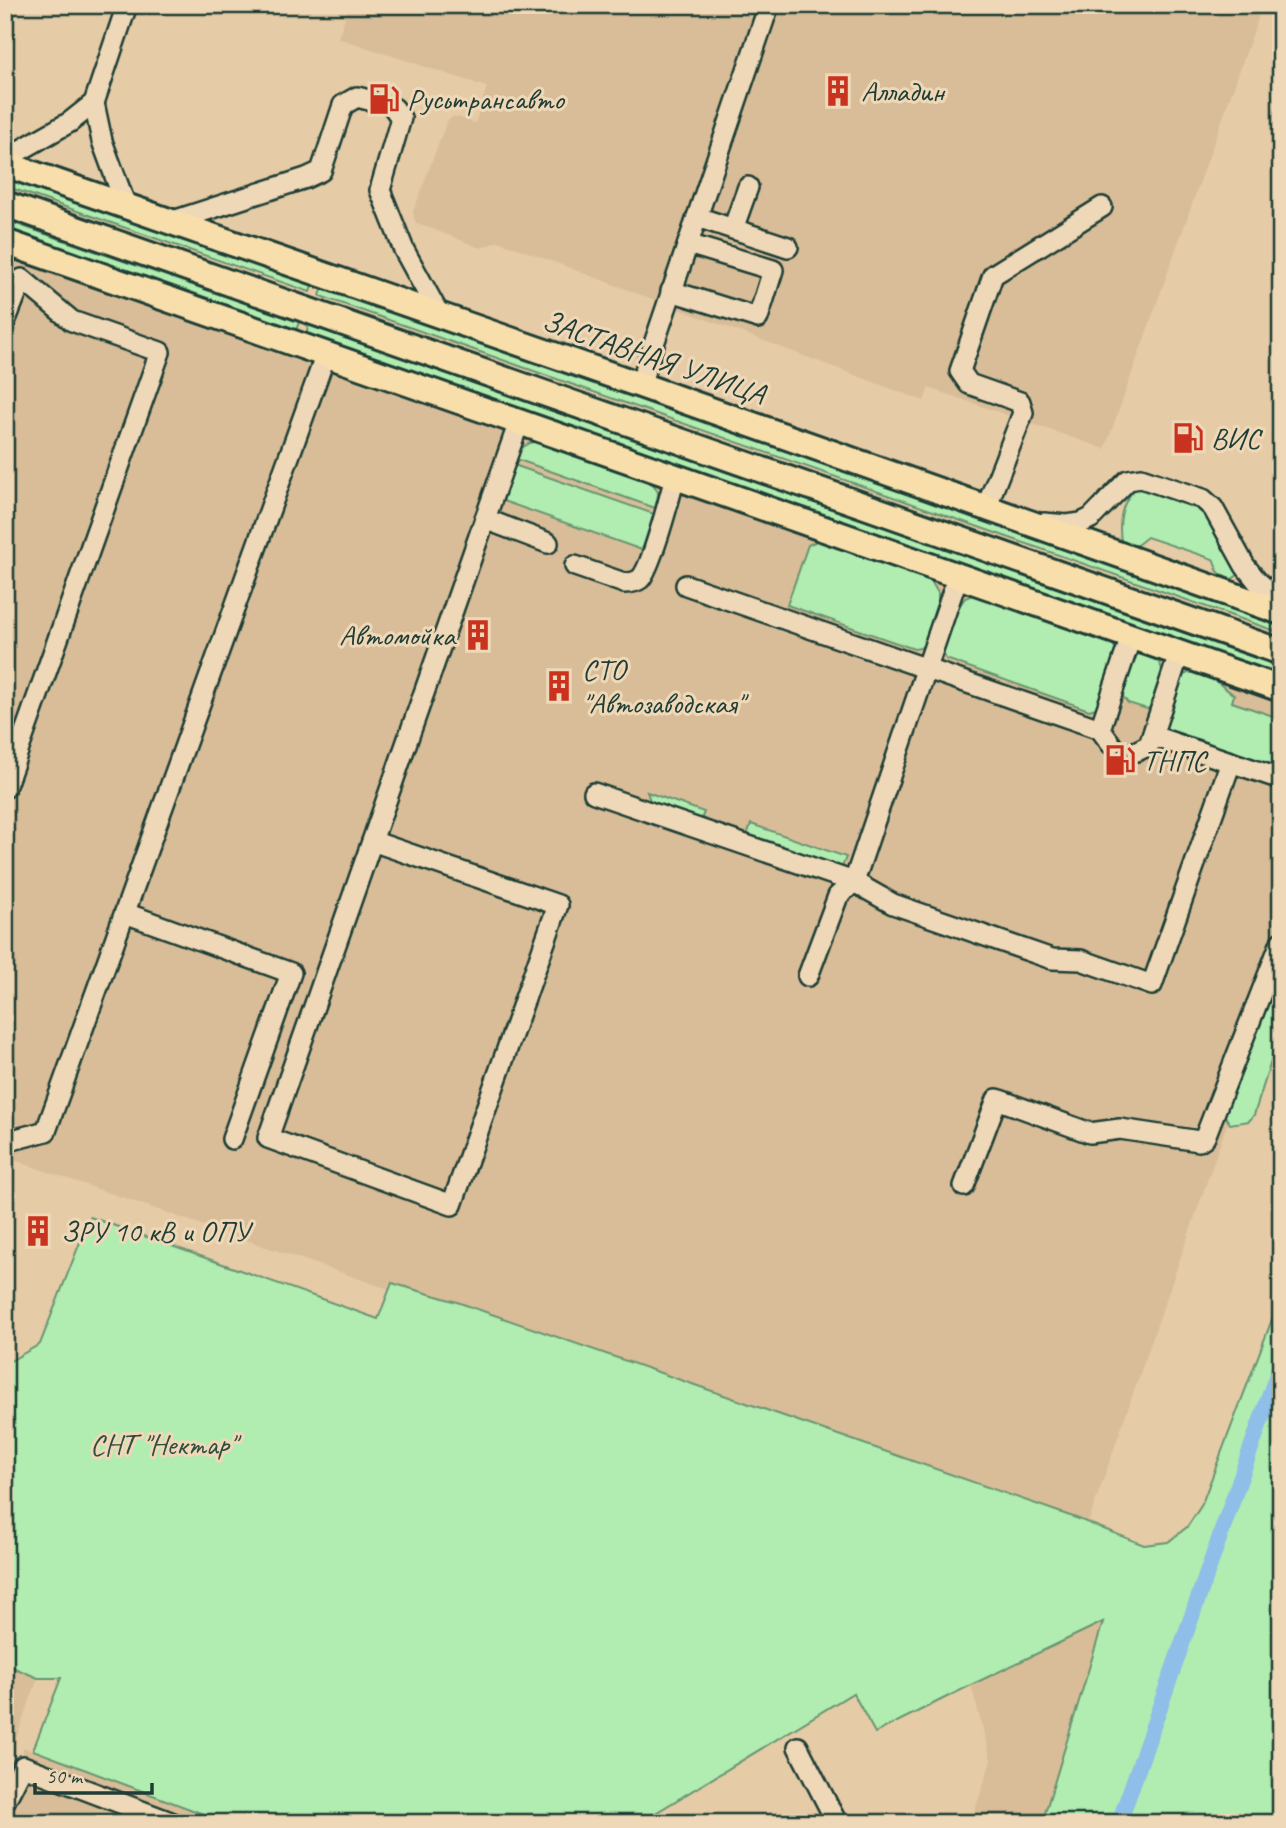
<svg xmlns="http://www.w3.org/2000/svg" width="1286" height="1828" viewBox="0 0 1286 1828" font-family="Caveat,sans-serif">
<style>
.built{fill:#d8bd98}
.green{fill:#b1ecb0;stroke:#689472;stroke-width:2}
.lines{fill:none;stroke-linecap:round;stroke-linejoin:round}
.canal{stroke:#8fbee9;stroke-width:16}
.minor-casing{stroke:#1f3d34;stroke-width:24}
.major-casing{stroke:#1f3d34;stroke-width:30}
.minor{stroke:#efd8b7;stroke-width:19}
.major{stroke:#f8deab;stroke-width:24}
.labels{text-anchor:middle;stroke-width:6;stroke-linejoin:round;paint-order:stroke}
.poi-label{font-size:30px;fill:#1f3d34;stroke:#efd8b7;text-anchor:start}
.street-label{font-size:30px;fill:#1f3d34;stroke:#efd8b7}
.park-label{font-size:30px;fill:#2e4e40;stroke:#efd8b7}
</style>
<rect width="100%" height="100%" fill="#e6cba7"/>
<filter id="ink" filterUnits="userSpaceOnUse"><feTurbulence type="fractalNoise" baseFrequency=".0143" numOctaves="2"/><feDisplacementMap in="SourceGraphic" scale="14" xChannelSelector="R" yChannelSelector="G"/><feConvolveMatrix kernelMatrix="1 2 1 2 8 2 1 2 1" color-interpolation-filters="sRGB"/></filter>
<g filter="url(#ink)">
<!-- built -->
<g class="built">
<polygon points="349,5 1281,5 1281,17 1261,10 1105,449 929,388 924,401 498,241 480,248 415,222 413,212 447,121 454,116 475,123 487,87 338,38"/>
<polygon points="5,255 1281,701 1281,969 1086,1529 5,1157"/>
<polygon points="1104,1622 1042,1823 971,1823 991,1760 971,1685"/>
<polygon points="5,1664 38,1678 5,1769"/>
<polygon points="23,1747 227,1823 9,1823 23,1785"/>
</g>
<!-- green -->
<g class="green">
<polygon points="5,176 313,283 310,292 5,186"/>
<polygon points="5,220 299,322 296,330 5,229"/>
<polygon points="323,287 1281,623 1281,633 320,296"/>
<polygon points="309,325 1281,667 1281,677 306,334"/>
<path d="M537,441L648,480C661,491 659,493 655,508L513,458C518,450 526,443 537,441Z"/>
<polygon points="514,465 654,514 642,550 503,501 501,499"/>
<path d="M1139,486L1201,508L1238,572V575L1232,579C1226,578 1217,573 1216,567C1215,564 1215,561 1213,559L1147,537L1137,545H1131L1121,541C1118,520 1122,499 1139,486Z"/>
<polygon points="817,541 824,542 930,579 938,593 938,604 924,645 920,648 914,649 787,605 808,545"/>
<polygon points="975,594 1109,641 1113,644 1116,651 1096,708 1089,710 946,659 944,655 944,647 958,608 965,598"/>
<path d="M1139,654C1175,660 1160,681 1153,705L1147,709L1128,703L1121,694L1133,657Z"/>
<path d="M1190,672C1208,672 1220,685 1234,695L1232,702L1273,716L1276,709H1281V771L1163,730L1180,680L1184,675Z"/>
<polygon points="647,792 704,812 700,822 651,803"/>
<polygon points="751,824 846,857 842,867 839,869 746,838"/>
<polygon points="1281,970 1281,1030 1254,1115 1249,1121 1230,1124 1225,1116 1225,1107"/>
<polygon points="90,1217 378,1319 392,1283 457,1302 1076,1518 1144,1545 1168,1542 1187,1527 1201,1506 1281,1296 1281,1823 1042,1823 1103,1622 971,1685 875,1733 853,1693 639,1823 227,1823 33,1750 61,1678 38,1678 5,1664 5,1364 40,1344"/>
</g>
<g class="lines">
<!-- canal -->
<polyline class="canal" points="1119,1823 1281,1363"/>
<defs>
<g id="minor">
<polyline points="94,103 102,141 126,206"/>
<polyline points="394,108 401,118 380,190 404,250 440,316"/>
<polyline points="5,159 70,122 94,103 127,5"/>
<polyline points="697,217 788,247"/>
<polyline points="170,222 306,178 321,171 343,105 357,97 369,100"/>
<polyline points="733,229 748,187"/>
<polyline points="671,291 758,318 773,270 688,244"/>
<polyline points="5,322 22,279 72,321 160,352 5,788"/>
<polyline points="640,385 769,5"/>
<polyline points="986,508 1023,413 1020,402 969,384 960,371 993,275 1102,207"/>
<polyline points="485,519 548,543"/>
<polyline points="1044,523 1067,525 1081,523 1091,518 1128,480 1141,478 1203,499 1213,508 1245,566 1257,581 1281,602"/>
<path d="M575,566L624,583C629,583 635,583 640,579C651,569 670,496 675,477"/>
<polyline points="686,585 1100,729"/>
<polyline points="1153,736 1281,779"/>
<polyline points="1111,744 1100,729 1131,637"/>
<polyline points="1137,751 1149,745 1179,654"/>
<polyline points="594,793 854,882 893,904 1052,959 1081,960 1152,985 1231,762"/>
<polyline points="372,841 558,905 452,1205 268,1138 519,422"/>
<polyline points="125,913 291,973 232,1139"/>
<polyline points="808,976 838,896 854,882 958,576"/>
<polyline points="5,1142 46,1131 326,354"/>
<polyline points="964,1186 997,1099 1090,1133 1120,1129 1199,1141 1205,1137 1281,942"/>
<polyline points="798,1747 837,1823"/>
<polyline points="5,1801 23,1766 173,1823"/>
</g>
<g id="major">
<polyline points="5,164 640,385 1281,612"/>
<polyline points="5,204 1281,652"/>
<polyline points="5,242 1281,689"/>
</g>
</defs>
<!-- minor casing -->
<use href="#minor" class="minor-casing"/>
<!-- major casing -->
<use href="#major" class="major-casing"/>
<!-- minor -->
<use href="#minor" class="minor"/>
<!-- major -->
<use href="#major" class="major"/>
</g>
</g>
<!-- icons -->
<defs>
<symbol id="building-bare" viewBox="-9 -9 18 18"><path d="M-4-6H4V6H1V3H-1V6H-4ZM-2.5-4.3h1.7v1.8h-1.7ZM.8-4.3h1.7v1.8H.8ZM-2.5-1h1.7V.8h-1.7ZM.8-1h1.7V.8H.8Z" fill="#c8321e" stroke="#efd8b7" stroke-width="2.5" paint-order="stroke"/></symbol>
<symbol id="fuel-bare" viewBox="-9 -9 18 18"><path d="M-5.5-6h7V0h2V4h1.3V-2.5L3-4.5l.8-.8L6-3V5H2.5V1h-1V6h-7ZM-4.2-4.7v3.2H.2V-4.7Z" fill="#c8321e" stroke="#efd8b7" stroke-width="2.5" paint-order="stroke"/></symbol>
</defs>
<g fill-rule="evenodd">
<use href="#building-bare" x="816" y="69" width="44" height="44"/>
<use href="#fuel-bare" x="362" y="77" width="44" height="44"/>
<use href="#fuel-bare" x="1166" y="416" width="44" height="44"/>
<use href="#building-bare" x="456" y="613" width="44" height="44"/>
<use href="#building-bare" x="537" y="664" width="44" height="44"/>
<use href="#fuel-bare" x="1098" y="738" width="44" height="44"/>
<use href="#building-bare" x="16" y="1209" width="44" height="44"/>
</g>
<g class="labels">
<!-- poi labels -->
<g class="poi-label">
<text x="861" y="101">Алладин</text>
<text x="407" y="109">Русьтрансавто</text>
<text x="1211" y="448">ВИС</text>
<text x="455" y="645" text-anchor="end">Автомойка</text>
<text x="582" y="679">СТО<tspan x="582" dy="34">"Автозаводская"</tspan></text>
<text x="1143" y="770">ТНПС</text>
<text x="61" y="1241">ЗРУ 10 кВ и ОПУ</text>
</g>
<!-- street labels -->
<g class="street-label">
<text transform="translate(654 357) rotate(19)" y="10">ЗАСТАВНАЯ УЛИЦА</text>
</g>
<!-- park labels -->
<g class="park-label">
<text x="163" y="1454">СНТ "Нектар"</text>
</g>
</g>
<!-- margin -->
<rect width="1286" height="1828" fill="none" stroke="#efd8b7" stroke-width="28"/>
<rect x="14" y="14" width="1258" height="1800" fill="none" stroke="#1f3d34" stroke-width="2.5" filter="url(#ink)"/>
<!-- scale -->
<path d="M35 1783v10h117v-10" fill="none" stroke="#1f3d34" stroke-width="3.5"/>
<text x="46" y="1783" font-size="21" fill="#1f3d34" stroke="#efd8b7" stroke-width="5" paint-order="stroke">50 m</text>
</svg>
